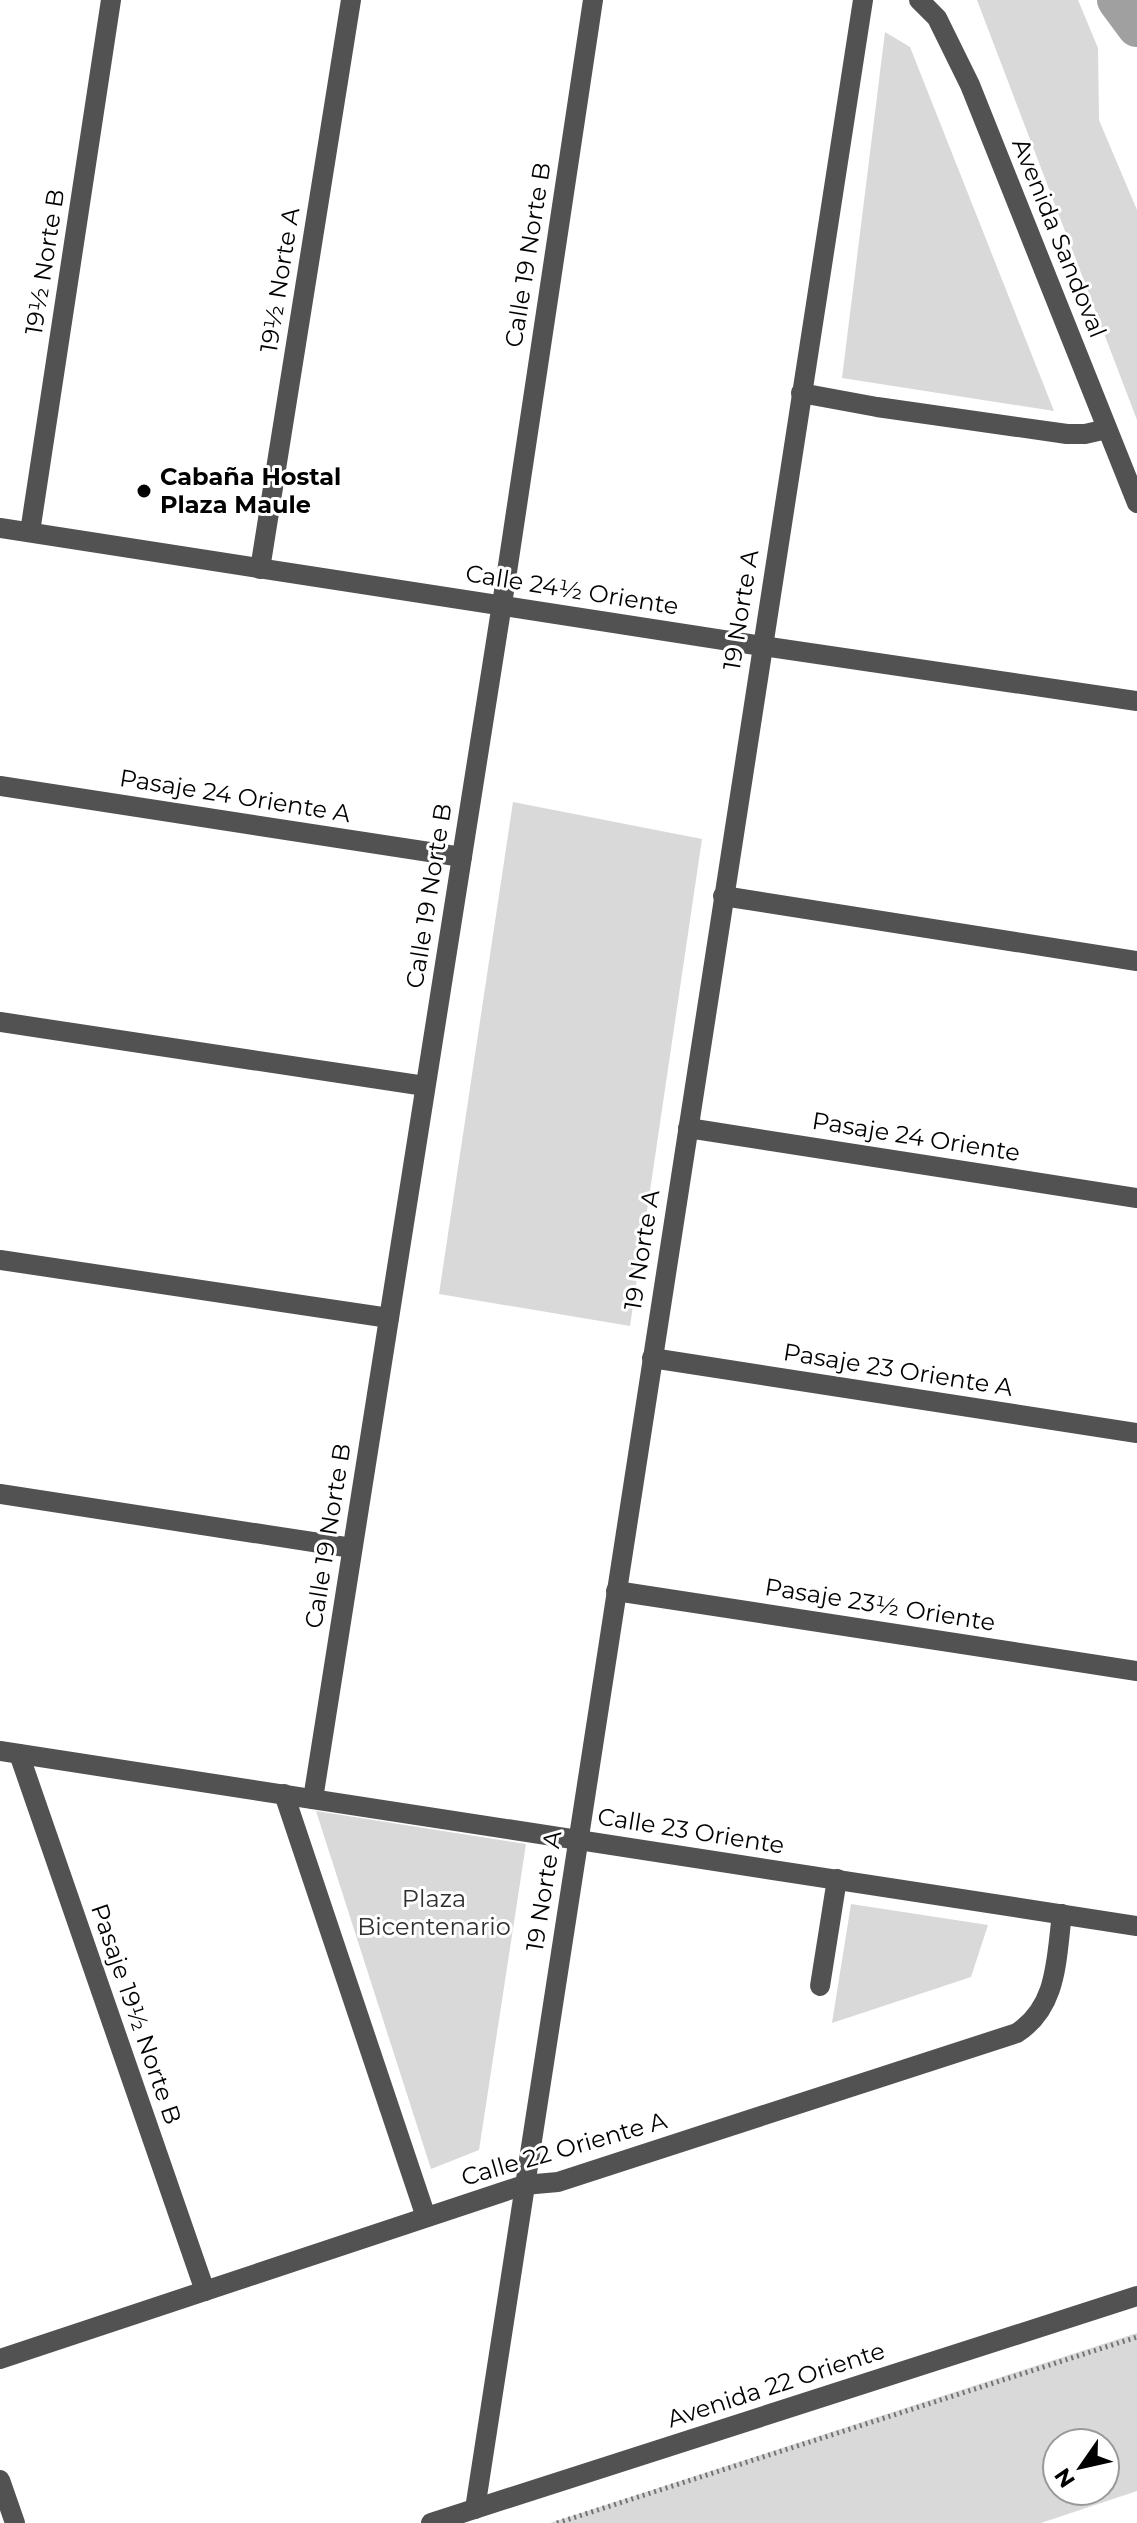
<svg xmlns="http://www.w3.org/2000/svg" width="1137" height="2523" viewBox="0 0 1137 2523" font-family="Montserrat,sans-serif">
<style>
.park{fill:#d9d9d9;fill-rule:evenodd}
.lines{fill:none;stroke-linecap:round;stroke-linejoin:round}
.canal{stroke:#a0a0a0;stroke-width:40}
.path{stroke:#747474;stroke-width:5;stroke-dasharray:2 4;stroke-linecap:butt}
.minor{stroke:#525252;stroke-width:20}
.poi-dot{fill:#000;stroke:#fff;stroke-width:3}
.labels{text-anchor:middle;stroke-width:6;stroke-linejoin:round;paint-order:stroke}
.street-label{font-size:24px;fill:#000;stroke:#fff}
.poi-label{font-size:24px;font-weight:bold;fill:#000;stroke:#fff;text-anchor:start}
.park-label{font-size:24px;fill:#303030;stroke:#fff}
</style>
<rect width="100%" height="100%" fill="#fff"/>
<!-- park -->
<g class="park">
<polygon points="977,0 1078,0 1098,48 1099,120 1137,210 1137,420"/>
<polygon points="885,32 910,47 1054,411 842,378"/>
<polygon points="513,802 702,839 630,1326 439,1294"/>
<polygon points="316,1811 526,1844 479,2150 431,2169"/>
<polygon points="851,1904 988,1925 971,1977 832,2023"/>
<path d="M1137,2333V2491L1041,2523H550ZM1057,2443H1105V2491H1057Z"/>
</g>
<g class="lines">
<!-- canal -->
<polyline class="canal" points="1117,0 1137,27"/>
<!-- path -->
<polyline class="path" points="557,2523 1137,2337"/>
<!-- minor -->
<g class="minor">
<polyline points="919,0 937,18 970,85 1137,503"/>
<polyline points="801,393 877,407 1067,434 1085,434 1107,429"/>
<polyline points="0,528 762,646 1137,701"/>
<polyline points="30,532 111,0"/>
<polyline points="260,569 351,0"/>
<polyline points="0,786 462,857"/>
<polyline points="723,896 1137,961"/>
<polyline points="0,1022 425,1086"/>
<polyline points="688,1128 1137,1198"/>
<polyline points="0,1260 389,1318"/>
<polyline points="652,1358 1137,1433"/>
<polyline points="0,1494 352,1548"/>
<polyline points="616,1591 1137,1671"/>
<polyline points="0,1751 1137,1926"/>
<polyline points="19,1754 205,2291"/>
<polyline points="284,1794 426,2217"/>
<polyline points="313,1799 507,572 593,0"/>
<polyline points="820,1986 837,1879"/>
<path d="M0,2359L524,2185L558,2182L1017,2033C1058,2006 1056,1959 1062,1914"/>
<polyline points="0,2480 15,2523"/>
<polyline points="475,2509 863,0"/>
<polyline points="431,2523 1137,2296"/>
</g>
</g>
<!-- markers -->
<circle class="poi-dot" cx="144" cy="491" r="8"/>
<g class="labels">
<!-- street labels -->
<g class="street-label">
<text transform="translate(1059 238) rotate(68)" y="8">Avenida Sandoval</text>
<text transform="translate(528 255) rotate(-81)" y="8">Calle 19 Norte B</text>
<text transform="translate(45 262) rotate(-81)" y="8">19½ Norte B</text>
<text transform="translate(280 280) rotate(-81)" y="8">19½ Norte A</text>
<text transform="translate(572 590) rotate(9)" y="8">Calle 24½ Oriente</text>
<text transform="translate(741 610) rotate(-81)" y="8">19 Norte A</text>
<text transform="translate(235 796) rotate(9)" y="8">Pasaje 24 Oriente A</text>
<text transform="translate(429 896) rotate(-81)" y="8">Calle 19 Norte B</text>
<text transform="translate(916 1137) rotate(9)" y="8">Pasaje 24 Oriente</text>
<text transform="translate(642 1250) rotate(-81)" y="8">19 Norte A</text>
<text transform="translate(898 1370) rotate(9)" y="8">Pasaje 23 Oriente A</text>
<text transform="translate(328 1536) rotate(-81)" y="8">Calle 19 Norte B</text>
<text transform="translate(880 1605) rotate(9)" y="8">Pasaje 23½ Oriente</text>
<text transform="translate(691 1831) rotate(9)" y="8">Calle 23 Oriente</text>
<text transform="translate(544 1891) rotate(-81)" y="8">19 Norte A</text>
<text transform="translate(136 2014) rotate(71)" y="8">Pasaje 19½ Norte B</text>
<text transform="translate(564 2149) rotate(-16)" y="8">Calle 22 Oriente A</text>
<text transform="translate(776 2385) rotate(-18)" y="8">Avenida 22 Oriente</text>
</g>
<!-- poi labels -->
<g class="poi-label">
<text x="160" y="485">Cabaña Hostal<tspan x="160" dy="28">Plaza Maule</tspan></text>
</g>
<!-- park labels -->
<g class="park-label">
<text x="434" y="1907">Plaza<tspan x="434" dy="28">Bicentenario</tspan></text>
</g>
</g>
<!-- north arrow -->
<g transform="translate(1081 2467) rotate(236)"><circle r="38" fill="#ffffff" stroke="#999999" stroke-width="2"/>
<path d="M0-6L14 30L0 20L-14 30Z" fill="#000000"/>
<text y="-12" font-size="22" font-weight="bold" text-anchor="middle" fill="#000000">N</text>
</g>
</svg>
